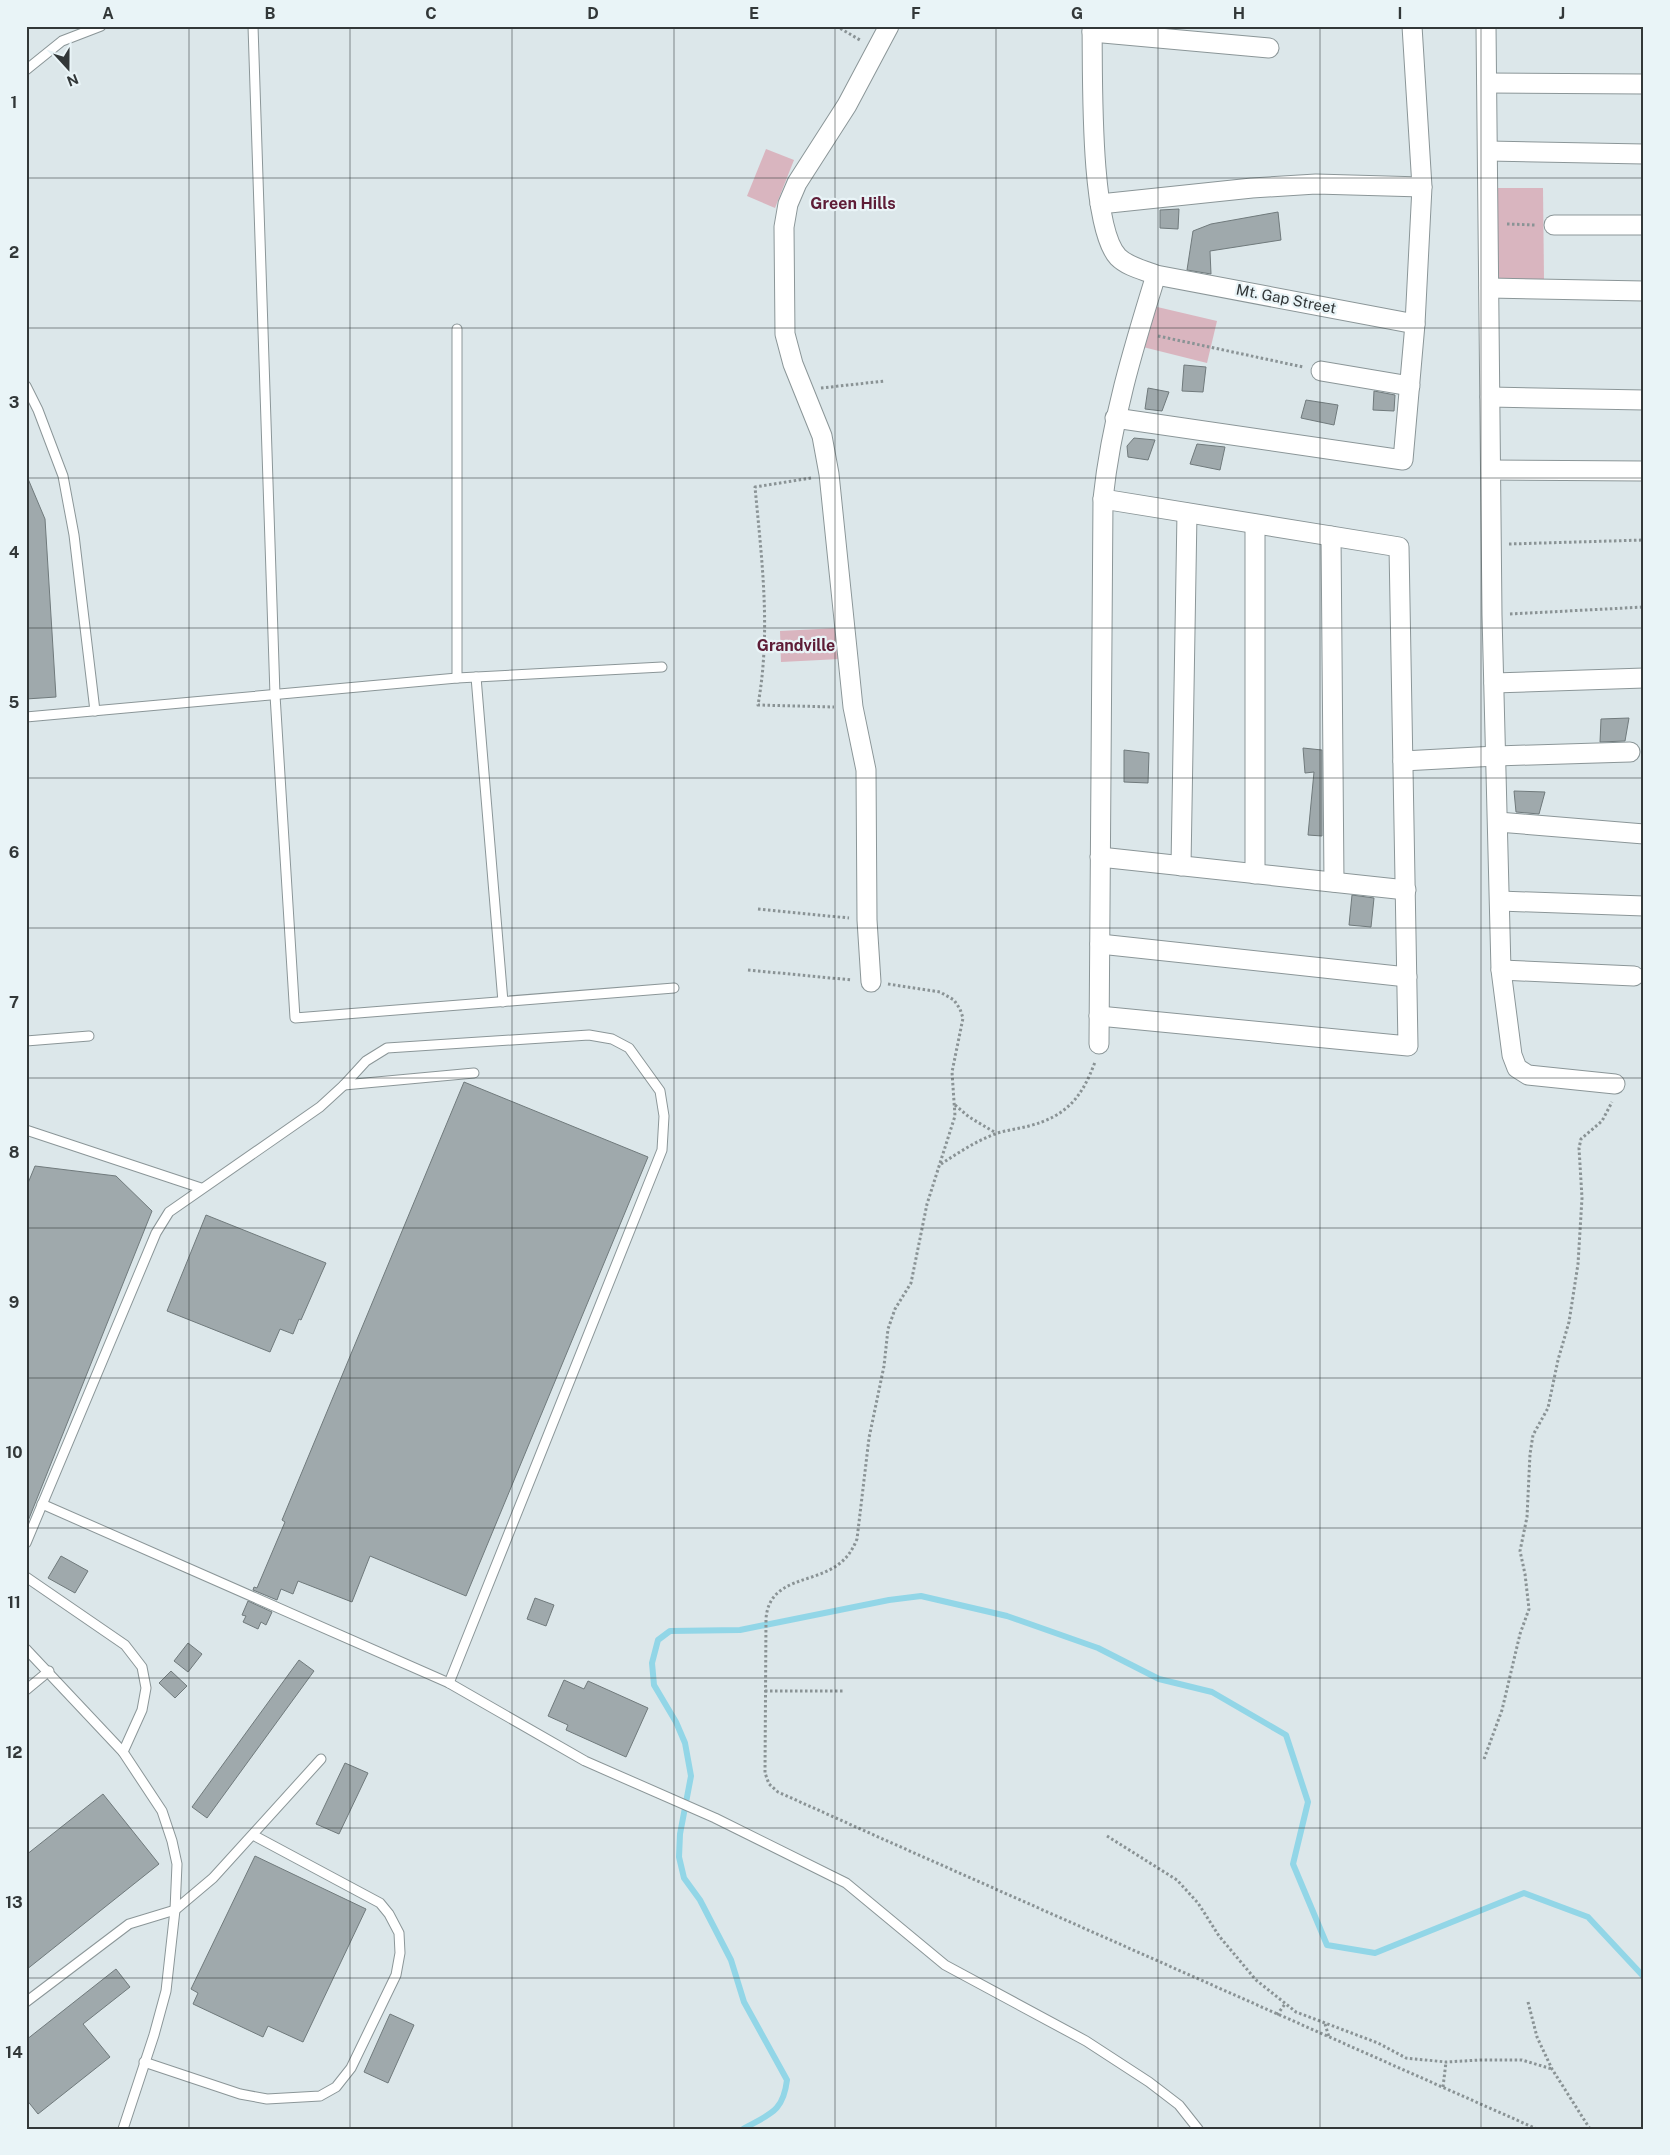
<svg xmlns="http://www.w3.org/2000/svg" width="1670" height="2155" viewBox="0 0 1670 2155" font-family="'Public Sans',sans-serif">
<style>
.green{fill:#d9b5bf}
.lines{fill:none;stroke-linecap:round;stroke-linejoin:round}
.stream{stroke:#92d6e7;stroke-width:6}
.building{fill:#9fa9ac;stroke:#707a7c}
.lane-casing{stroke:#8b9698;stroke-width:11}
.street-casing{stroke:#8b9698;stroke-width:21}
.path{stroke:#8a9395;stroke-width:3;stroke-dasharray:2.5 2.5;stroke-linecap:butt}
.lane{stroke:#fff;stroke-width:9}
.street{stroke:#fff;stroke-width:19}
.grid{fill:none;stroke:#323738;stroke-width:1;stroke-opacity:0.55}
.labels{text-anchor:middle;stroke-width:4.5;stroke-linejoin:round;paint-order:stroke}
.street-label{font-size:15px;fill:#323738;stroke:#e9f4f7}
.neighbourhood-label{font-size:16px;font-weight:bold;fill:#5e1c36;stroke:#e9f4f7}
.neatline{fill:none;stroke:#323738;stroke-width:2}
.grid-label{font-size:16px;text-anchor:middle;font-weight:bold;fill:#323738}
</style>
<rect width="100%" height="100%" fill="#dce7ea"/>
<!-- green -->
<g class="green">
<polygon points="766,149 794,160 775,208 747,196"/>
<polygon points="1496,188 1543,188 1544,279 1497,280"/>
<polygon points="1153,306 1217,321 1207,363 1143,347"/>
<polygon points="838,628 840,659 781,662 780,631"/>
</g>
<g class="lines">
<!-- stream -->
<path class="stream" d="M743,2129C769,2114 783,2113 787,2080L744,2002L731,1960L700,1900L684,1878L679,1857L680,1834L691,1776L685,1743L676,1722L654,1685L652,1663L658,1640L670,1631L740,1630L889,1600L921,1596L1007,1616L1098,1648L1159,1679L1212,1692L1286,1735L1308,1802L1293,1864L1327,1945L1375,1953L1524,1893L1588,1917L1644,1977"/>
</g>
<!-- building -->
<g class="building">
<polygon points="1179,209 1178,229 1160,228 1160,210"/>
<polygon points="1278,212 1281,240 1210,251 1211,274 1187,270 1193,231 1211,224"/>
<polygon points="1184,365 1206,367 1203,392 1182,391"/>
<polygon points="1148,388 1169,392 1162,411 1145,409"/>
<polygon points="1374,391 1395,395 1394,411 1373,410"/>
<polygon points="1306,400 1338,405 1334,425 1301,418"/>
<polygon points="1134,438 1155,440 1148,460 1128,457 1127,446"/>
<polygon points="1197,444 1225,447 1220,470 1190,464"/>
<polygon points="26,474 45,519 56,697 26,699"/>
<polygon points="1629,718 1625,741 1600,742 1601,719"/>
<polygon points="1303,748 1322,750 1322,836 1308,835 1314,772 1305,773"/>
<polygon points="1124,750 1149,753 1148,783 1124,782"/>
<polygon points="1514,791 1545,792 1539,814 1516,812"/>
<polygon points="1352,895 1374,898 1371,927 1349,925"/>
<polygon points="464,1082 648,1157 466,1596 370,1556 352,1602 298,1581 293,1594 281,1589 277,1600 253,1590 254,1587 257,1588 285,1522 282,1520"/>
<polygon points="35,1166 116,1176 152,1211 26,1526 26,1188"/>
<polygon points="206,1215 326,1263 301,1320 299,1319 293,1334 280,1329 270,1352 167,1311"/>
<polygon points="61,1556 88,1571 75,1593 48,1578"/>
<polygon points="535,1598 554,1605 546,1626 527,1619"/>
<polygon points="248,1601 272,1612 266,1625 261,1622 258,1629 243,1622 246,1616 242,1615"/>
<polygon points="188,1643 202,1654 188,1672 174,1661"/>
<polygon points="299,1660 314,1671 207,1818 192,1807"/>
<polygon points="171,1671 187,1686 175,1698 159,1683"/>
<polygon points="564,1680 584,1689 588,1681 648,1708 626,1757 566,1730 568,1725 548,1716"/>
<polygon points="345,1763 368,1773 339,1834 316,1824"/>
<polygon points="103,1794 159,1864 26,1970 26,1855"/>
<polygon points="255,1856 366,1909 303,2042 268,2026 263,2037 193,2004 198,1993 191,1989"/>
<polygon points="116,1969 130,1987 83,2024 110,2057 38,2114 26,2099 26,2040"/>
<polygon points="390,2014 414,2025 388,2083 364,2072"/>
</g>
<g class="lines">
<defs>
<g id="lane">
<polyline points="253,26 275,695 295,1018 674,988"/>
<polyline points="26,70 62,41 101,26"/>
<polyline points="457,329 457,678"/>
<polyline points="26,386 38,410 63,476 74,535 95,711"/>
<polyline points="476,677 503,1002"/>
<polyline points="26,717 457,678 662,667"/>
<polyline points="26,1041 89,1036"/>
<polyline points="344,1085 474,1073"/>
<polyline points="26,1130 201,1188"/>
<polyline points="42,1504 449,1683 585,1761 715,1818 846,1883 945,1965 1086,2041 1149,2082 1179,2105 1198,2129"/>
<polyline points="26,1543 156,1233 169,1212 320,1107 344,1085 366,1061 387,1048 589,1035 612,1039 629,1048 660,1091 664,1116 662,1150 449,1683"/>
<polyline points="26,1577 125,1645 142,1667 146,1688 142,1710 123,1752"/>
<polyline points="26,1649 123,1752 162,1811 172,1841 177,1864 175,1910 166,1991 154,2035 123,2129"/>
<polyline points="26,1690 49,1671"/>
<polyline points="26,2002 129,1924 175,1910 213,1878 321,1759"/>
<polyline points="144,2062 240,2094 267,2099 320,2096 336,2087 351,2068 396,1975 400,1953 399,1933 389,1914 380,1903 253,1835"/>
</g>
<g id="street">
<path d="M1092,26C1093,72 1089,226 1118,257C1128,267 1144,270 1156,275L1415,324"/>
<polyline points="1486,26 1492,615 1501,970 1512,1055 1517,1068 1528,1075 1615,1084"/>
<polyline points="1092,32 1269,48"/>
<polyline points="1487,83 1644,84"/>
<polyline points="1488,151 1644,154"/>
<polyline points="1100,204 1252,188 1316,184 1422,187"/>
<polyline points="1554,225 1644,225"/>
<polyline points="1489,288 1644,291"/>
<polyline points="1321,371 1410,386"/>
<polyline points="1490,397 1644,400"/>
<polyline points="1115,418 1403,460 1415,324 1422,187 1412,26"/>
<polyline points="1491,470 1644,471"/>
<polyline points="1331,536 1334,882"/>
<polyline points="1494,683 1644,678"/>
<polyline points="1403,761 1496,756 1630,752"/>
<polyline points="1498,822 1644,834"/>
<polyline points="1100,857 1406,890"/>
<polyline points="1181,866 1187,513"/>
<polyline points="1255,874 1255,524"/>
<polyline points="1500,901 1644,906"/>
<polyline points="1100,944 1407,977"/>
<polyline points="1501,970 1634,976"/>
<polyline points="871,982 867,920 866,770 853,707 829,474 822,436 793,364 785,334 784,227 788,204 797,183 847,105 889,26"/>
<polyline points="1099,1016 1408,1046 1399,547 1103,499"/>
<path d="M1099,1044L1103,499C1111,422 1133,349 1156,275"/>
</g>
</defs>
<!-- lane casing -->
<use href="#lane" class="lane-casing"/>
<!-- street casing -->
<use href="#street" class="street-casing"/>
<!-- path -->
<g class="path">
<polyline points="836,26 860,40"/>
<polyline points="1507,224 1535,225"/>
<polyline points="1158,336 1303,367"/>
<polyline points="821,388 885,381"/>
<path d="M811,478L755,487C762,562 771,631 758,705L834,707"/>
<polyline points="1509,544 1644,540"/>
<polyline points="1510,614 1644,607"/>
<polyline points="758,909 849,918"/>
<polyline points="748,970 852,980"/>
<path d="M888,984L940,992L954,1000L960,1009L963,1018L952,1072L955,1116L927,1204L911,1283L895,1309L888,1329L884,1366L869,1438L857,1539C853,1549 848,1557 839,1564C813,1584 770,1577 766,1618L765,1773L769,1784L778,1792L885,1840L1537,2129"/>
<polyline points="955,1105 969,1117 996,1133"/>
<path d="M941,1164C958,1153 976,1141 995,1134C1006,1130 1018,1129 1029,1126C1067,1116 1082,1097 1095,1062"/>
<polyline points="765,1691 845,1691"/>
<polyline points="1484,1759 1502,1710 1520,1634 1529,1609 1525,1574 1520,1551 1527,1517 1530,1454 1533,1435 1548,1408 1558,1360 1569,1322 1578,1264 1582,1198 1579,1148 1581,1139 1602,1121 1612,1102"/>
<polyline points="1107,1836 1177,1880 1198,1903 1219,1936 1256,1980 1296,2012 1378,2043 1406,2058 1446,2062 1480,2060 1522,2060 1552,2069"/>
<polyline points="1528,2002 1537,2037 1552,2069 1590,2129"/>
<polyline points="1277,2015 1285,2004"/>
<polyline points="1325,2024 1329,2037"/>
<polyline points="1443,2087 1446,2062"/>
</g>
<!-- lane -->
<use href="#lane" class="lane"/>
<!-- street -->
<use href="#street" class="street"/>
</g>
<!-- grid -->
<path class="grid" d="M189,26V2129M350,26V2129M512,26V2129M674,26V2129M835,26V2129M996,26V2129M1158,26V2129M1320,26V2129M1481,26V2129M26,178H1644M26,328H1644M26,478H1644M26,628H1644M26,778H1644M26,928H1644M26,1078H1644M26,1228H1644M26,1378H1644M26,1528H1644M26,1678H1644M26,1828H1644M26,1978H1644"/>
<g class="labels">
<!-- street labels -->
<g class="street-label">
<text transform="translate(1286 299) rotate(11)" y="5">Mt. Gap Street</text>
</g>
<!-- neighbourhood labels -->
<g class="neighbourhood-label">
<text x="853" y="209">Green Hills</text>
<text x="796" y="651">Grandville</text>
</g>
</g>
<!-- border -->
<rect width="1670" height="2155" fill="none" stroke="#e9f4f7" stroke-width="55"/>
<!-- north arrow -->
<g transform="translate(68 68) rotate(159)" stroke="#e9f4f7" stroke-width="4" paint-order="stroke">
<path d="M0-4L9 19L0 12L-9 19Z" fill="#323738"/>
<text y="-8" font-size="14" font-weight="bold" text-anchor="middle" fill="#323738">N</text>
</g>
<rect x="28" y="28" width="1614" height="2100" class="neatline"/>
<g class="grid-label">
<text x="108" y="19">A</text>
<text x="270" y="19">B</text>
<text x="431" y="19">C</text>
<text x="593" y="19">D</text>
<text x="754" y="19">E</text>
<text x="916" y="19">F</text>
<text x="1077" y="19">G</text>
<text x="1239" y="19">H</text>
<text x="1400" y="19">I</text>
<text x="1562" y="19">J</text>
<text x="14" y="108">1</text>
<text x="14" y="258">2</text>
<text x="14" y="408">3</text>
<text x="14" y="558">4</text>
<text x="14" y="708">5</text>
<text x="14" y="858">6</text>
<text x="14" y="1008">7</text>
<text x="14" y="1158">8</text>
<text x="14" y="1308">9</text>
<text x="14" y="1458">10</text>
<text x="14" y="1608">11</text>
<text x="14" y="1758">12</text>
<text x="14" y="1908">13</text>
<text x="14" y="2058">14</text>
</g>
</svg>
